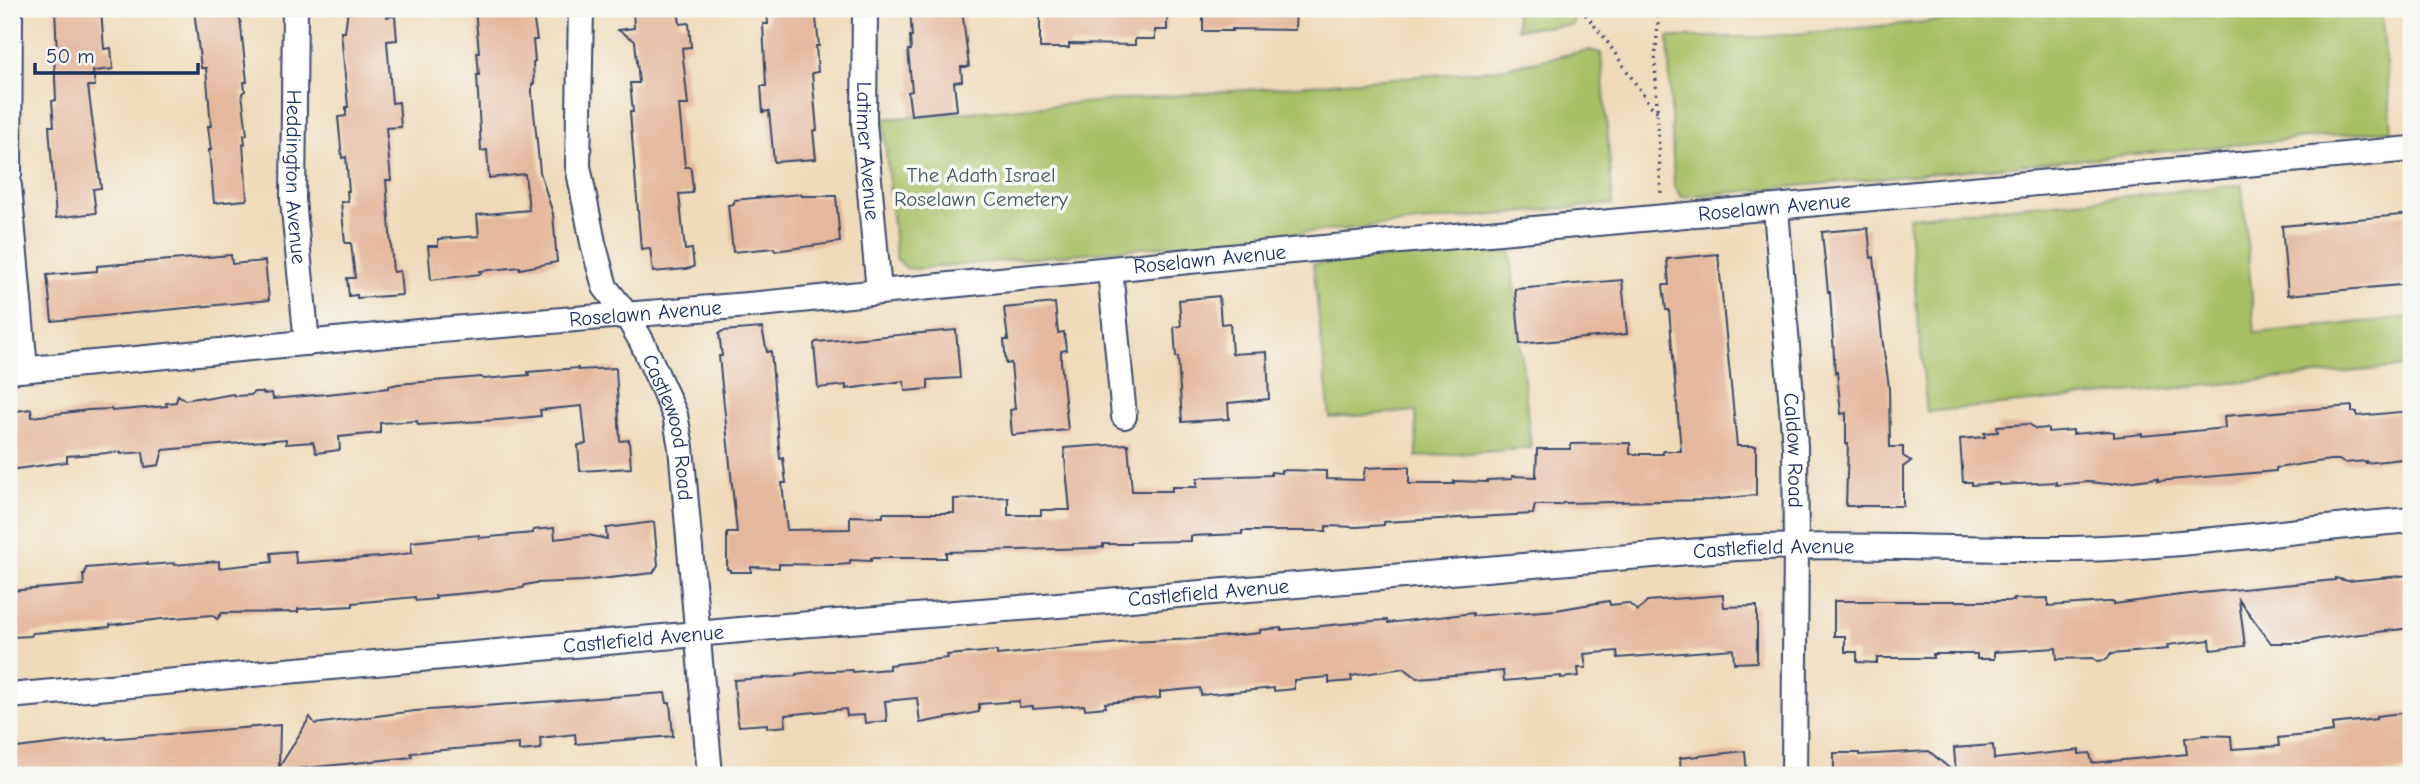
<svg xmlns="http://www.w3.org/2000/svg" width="2420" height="784" viewBox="0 0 2420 784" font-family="'Comic Neue',sans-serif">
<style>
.green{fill:#a8bf64;stroke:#627761;stroke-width:2}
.building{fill:#e4b89d}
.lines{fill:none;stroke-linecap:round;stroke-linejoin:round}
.street-casing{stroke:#3b496c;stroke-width:28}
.path{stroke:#3b496c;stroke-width:3.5;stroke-dasharray:2 5;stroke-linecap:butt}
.street{stroke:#fff;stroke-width:24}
.labels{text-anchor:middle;stroke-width:7;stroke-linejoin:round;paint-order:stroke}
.street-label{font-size:21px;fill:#1b2f5e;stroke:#f6f6f2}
.park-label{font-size:21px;fill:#455a60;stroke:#f6f6f2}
</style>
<rect width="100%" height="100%" fill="#f6f6f2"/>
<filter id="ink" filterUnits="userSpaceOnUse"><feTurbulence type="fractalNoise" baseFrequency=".0143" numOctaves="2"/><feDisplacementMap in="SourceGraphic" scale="14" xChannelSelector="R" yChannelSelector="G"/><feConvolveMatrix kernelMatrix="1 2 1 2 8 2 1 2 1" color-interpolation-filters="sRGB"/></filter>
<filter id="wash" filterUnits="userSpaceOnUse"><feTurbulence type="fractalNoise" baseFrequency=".00686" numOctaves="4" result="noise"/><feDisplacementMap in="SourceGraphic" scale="28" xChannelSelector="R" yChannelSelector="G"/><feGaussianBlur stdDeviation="1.57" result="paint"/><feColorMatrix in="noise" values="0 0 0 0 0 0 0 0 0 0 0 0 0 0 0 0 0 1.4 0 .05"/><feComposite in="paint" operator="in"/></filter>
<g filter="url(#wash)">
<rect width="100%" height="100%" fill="#efdbba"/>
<!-- green -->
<g class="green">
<polygon points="1515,9 1573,9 1573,25 1517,29"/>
<polygon points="1979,9 2381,9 2392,130 1681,197 1674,185 1668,37 1760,37 1979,17"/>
<polygon points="1589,50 1601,53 1613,204 915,269 906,268 896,258 883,119 1494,70"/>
<polygon points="2242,185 2255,333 2411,317 2411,366 1927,412 1908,217"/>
<polygon points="1510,247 1531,448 1417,457 1416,411 1330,418 1313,264"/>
</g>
<g id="blocks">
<!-- building -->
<g class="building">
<polygon points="55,9 101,9 104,49 111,48 113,69 93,71 95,86 88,86 101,188 93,189 96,213 56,218 49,126 54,126 52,101 56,100 54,55 57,53"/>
<polygon points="194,9 239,9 247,82 244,82 245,91 242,93 247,135 244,135 245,144 243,144 247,198 246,200 214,203 209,150 211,150 208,126 211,126 206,68 201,68"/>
<polygon points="348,9 386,9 387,17 395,16 397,40 387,41 392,103 399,102 401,127 386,128 391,180 386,180 393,272 400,271 402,295 357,298 357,295 349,296 347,278 355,278 351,243 345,243 341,202 348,202 347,191 349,191 346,157 342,158 338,117 346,116 346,107 348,107 341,32 345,32"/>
<polygon points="475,9 532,9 537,40 533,40 535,61 533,62 534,84 532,84 532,93 538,152 540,172 553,214 557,262 520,269 520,267 480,271 481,274 431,280 428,246 438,246 438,239 479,236 477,215 529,210 525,174 489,178 487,150 481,151 477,75 479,75 477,52 479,52"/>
<polygon points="633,9 678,9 680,24 689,23 691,47 682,48 688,105 679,105 685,167 690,167 691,171 693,189 692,193 679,194 685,250 692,249 694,267 686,269 653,272 650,248 641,249 630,112 633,112 630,83 639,83 635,41 618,30 634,28"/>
<polygon points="767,9 815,9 819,46 816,46 818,72 812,73 817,130 813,131 816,159 774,162 769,111 763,112 761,86 766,86 763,24 768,24"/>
<polygon points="910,9 962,9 969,67 961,67 962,81 954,82 957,110 911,115 908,92 912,91 908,50 911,50 910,36 912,36"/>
<polygon points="1040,9 1167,9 1167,30 1155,30 1155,39 1135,39 1135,45 1069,44 1069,48 1040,48"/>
<polygon points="1203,9 1296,9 1295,30 1232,29 1232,31 1203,31"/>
<polygon points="801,194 801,196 836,196 840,242 775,251 774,248 733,252 728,205 734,204 734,200"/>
<polygon points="2411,214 2411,284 2288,295 2282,226"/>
<polygon points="1868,228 1871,258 1874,257 1882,337 1889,387 1890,447 1903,447 1903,456 1911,461 1903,467 1903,506 1846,506 1848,444 1846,444 1846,413 1841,414 1837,372 1835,373 1830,292 1828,292 1822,232"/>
<polygon points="1718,254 1737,446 1756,446 1756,495 1711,500 1563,503 1560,505 1535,505 1533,514 1384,522 1384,525 1357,527 1326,526 1326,531 1242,531 1242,534 1191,536 1191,541 1130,542 1130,544 1103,544 1103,547 1096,548 946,552 946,558 871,558 871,561 850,560 850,564 836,565 779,564 779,568 751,567 751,572 730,572 730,570 727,569 727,533 737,533 719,356 722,356 719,333 723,331 762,328 767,352 771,351 780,459 783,458 786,483 782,483 787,530 850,529 850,516 883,517 883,513 954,513 954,499 1008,497 1008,515 1041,515 1041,510 1070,510 1064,448 1091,446 1128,444 1132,491 1172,491 1172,487 1197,487 1197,479 1203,477 1271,475 1271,472 1281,473 1281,470 1326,471 1326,479 1363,480 1365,468 1388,467 1409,467 1409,484 1454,484 1454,481 1487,482 1487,480 1512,479 1512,476 1536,477 1537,449 1571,449 1571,444 1630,443 1630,454 1663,454 1663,451 1681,451 1669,310 1666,310 1663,285 1669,285 1667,259"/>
<polygon points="231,255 232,264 265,261 269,300 52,321 47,275 97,271 97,266"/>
<polygon points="1622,280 1627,334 1520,344 1515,289"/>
<polygon points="1219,296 1221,324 1230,323 1232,354 1267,352 1269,399 1228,403 1229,419 1182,422 1178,357 1176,357 1174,327 1181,326 1179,300"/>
<polygon points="1055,303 1058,333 1064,332 1066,350 1061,351 1061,362 1068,430 1012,435 1010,410 1015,409 1011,363 1006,364 1004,340 1008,340 1004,308"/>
<polygon points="956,330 960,378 928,380 928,389 905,391 904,381 846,389 846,385 818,388 814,344 816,342"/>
<polygon points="578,368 578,370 616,368 620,441 629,440 631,468 580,471 578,445 586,444 582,406 540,410 541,416 498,420 418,425 417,421 380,423 380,433 339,437 340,450 316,453 313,442 286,444 286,439 163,450 159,465 145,467 143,452 121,454 121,452 67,456 67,462 9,470 9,412 31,409 32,417 88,410 111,409 112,411 167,406 166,403 176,402 178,395 185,400 203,397 205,399 233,394 235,396 251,395 254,392 262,392 264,394 272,393 273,399 389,388 389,386 398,384 481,377 484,379 529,375 528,372"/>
<polygon points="2352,406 2352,412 2357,412 2357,416 2411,411 2411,458 2366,463 2366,461 2344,463 2339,460 2330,460 2276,468 2276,471 2158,481 2158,478 2109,484 2088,482 2056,485 2056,482 1999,485 1999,483 1972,485 1972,482 1963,482 1960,439 1985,437 1984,433 1998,432 1997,426 2029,424 2036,429 2048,428 2048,432 2073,430 2073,434 2108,431 2114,432 2114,437 2142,434 2142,436 2225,428 2224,416"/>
<polygon points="654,522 658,565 653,573 583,581 536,583 525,585 523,588 435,596 436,599 416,601 415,597 353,603 353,606 298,609 298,612 222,613 217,619 212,615 162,619 110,625 110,627 33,633 31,636 12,637 11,634 9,634 9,591 84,585 83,574 85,574 86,568 147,563 147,565 174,563 174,565 219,561 219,568 272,562 271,553 295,551 296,563 380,557 412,553 411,542 479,535 479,538 533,533 533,530 554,528 555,539 588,535 607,539 606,528"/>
<polygon points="2411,575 2411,628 2319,639 2303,643 2271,643 2239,600 2245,646 2211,650 2210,640 2167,645 2168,649 2111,654 2106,660 2097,661 2093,658 2057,659 2056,648 1994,652 1994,659 1977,659 1977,654 1933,654 1933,658 1877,658 1877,663 1857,662 1857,652 1845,652 1845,636 1834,636 1834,601 2014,601 2013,599 2048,598 2048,606 2107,602 2114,602 2114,604 2180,595 2335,580 2335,578 2348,581"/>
<polygon points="1723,595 1724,607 1757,606 1757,662 1734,663 1733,649 1618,658 1617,651 1584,654 1586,668 1578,668 1579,676 1561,678 1561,676 1504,681 1503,671 1417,678 1404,668 1351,676 1352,681 1329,683 1329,677 1294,680 1294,689 1274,691 1274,688 1201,695 1200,688 1160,692 1160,698 1105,703 1106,707 1085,709 1084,705 1033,709 1033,706 1019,707 1019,701 979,704 979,712 920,723 917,698 885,701 887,721 865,723 864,715 847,716 846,709 785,715 786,726 767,728 767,724 739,726 737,716 734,680 796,676 796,674 812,672 852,670 853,672 889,669 889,665 948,658 947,655 997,651 997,655 1129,642 1196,639 1260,633 1260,630 1281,628 1281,630 1373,621 1387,620 1388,623 1473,613 1473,616 1556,610 1609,601 1610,605 1628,603 1638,611 1647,601"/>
<polygon points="665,693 667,703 670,703 673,736 576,744 575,734 540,738 541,749 519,751 519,744 430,751 411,753 412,757 277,771 310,717 315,724 415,711"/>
<polygon points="2410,712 2411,770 2375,774 1834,775 1834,753 1859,753 1859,755 1929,751 1956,774 1954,748 1993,745 1994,759 2079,750 2079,754 2090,753 2092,763 2187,754 2185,738 2205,735 2231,736 2232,749 2279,746 2278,738 2333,732 2332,724 2376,719 2376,716"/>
<polygon points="280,725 279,768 245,771 246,775 9,775 9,749 106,737 107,739"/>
<polygon points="1745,751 1747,775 1681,775 1680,758"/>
</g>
</g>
</g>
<g filter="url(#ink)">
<use href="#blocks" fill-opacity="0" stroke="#3b496c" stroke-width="2"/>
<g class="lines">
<defs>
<g id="street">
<path id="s1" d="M295,9L293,200L307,343"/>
<path id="s2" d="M581,9L578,166L593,243L605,287L626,314L642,342L675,415L681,447L710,775"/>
<path id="s3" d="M865,9L864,123L879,292"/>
<polyline points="9,174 10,9"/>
<polyline points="9,186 25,369"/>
<path id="s4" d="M1776,209L1795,446L1796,545L1794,775"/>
<polyline points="1110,270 1124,416"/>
<path id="s5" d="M9,371L440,330L760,304L1280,252L2411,149"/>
<path id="s6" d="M9,696L785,626L1071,604L1736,548C1848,543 1960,550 2072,549C2183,547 2299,529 2411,520"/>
</g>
</defs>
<!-- street casing -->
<use href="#street" class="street-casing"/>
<!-- path -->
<g class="path">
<polyline points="1581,9 1604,37 1650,105 1658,112"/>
<polyline points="1659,9 1655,62 1661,195"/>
</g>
<!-- street -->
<use href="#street" class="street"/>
</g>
</g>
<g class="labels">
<!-- street labels -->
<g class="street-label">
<text dy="7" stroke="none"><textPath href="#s3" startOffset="142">Latimer Avenue</textPath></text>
<text dy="7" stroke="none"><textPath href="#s1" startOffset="168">Heddington Avenue</textPath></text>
<text dy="7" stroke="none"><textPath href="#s5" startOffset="1773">Roselawn Avenue</textPath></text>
<text dy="7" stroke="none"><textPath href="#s5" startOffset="1206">Roselawn Avenue</textPath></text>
<text dy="7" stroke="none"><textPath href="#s5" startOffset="639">Roselawn Avenue</textPath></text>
<text dy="7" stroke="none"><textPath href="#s2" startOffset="438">Castlewood Road</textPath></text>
<text dy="7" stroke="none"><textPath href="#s4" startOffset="242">Caldow Road</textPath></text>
<text dy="7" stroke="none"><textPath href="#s6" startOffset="1771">Castlefield Avenue</textPath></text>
<text dy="7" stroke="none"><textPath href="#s6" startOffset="1204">Castlefield Avenue</textPath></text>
<text dy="7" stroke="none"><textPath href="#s6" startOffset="637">Castlefield Avenue</textPath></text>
</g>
<!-- park labels -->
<g class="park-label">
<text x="981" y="182">The Adath Israel<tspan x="981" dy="24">Roselawn Cemetery</tspan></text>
</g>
</g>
<!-- margin -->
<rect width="2420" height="784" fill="none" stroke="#f6f6f2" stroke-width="35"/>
<!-- scale -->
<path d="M35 63v10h163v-10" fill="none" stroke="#1b2f5e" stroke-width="3.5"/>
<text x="46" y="63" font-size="21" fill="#1b2f5e" stroke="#f6f6f2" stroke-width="5" paint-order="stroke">50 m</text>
</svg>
